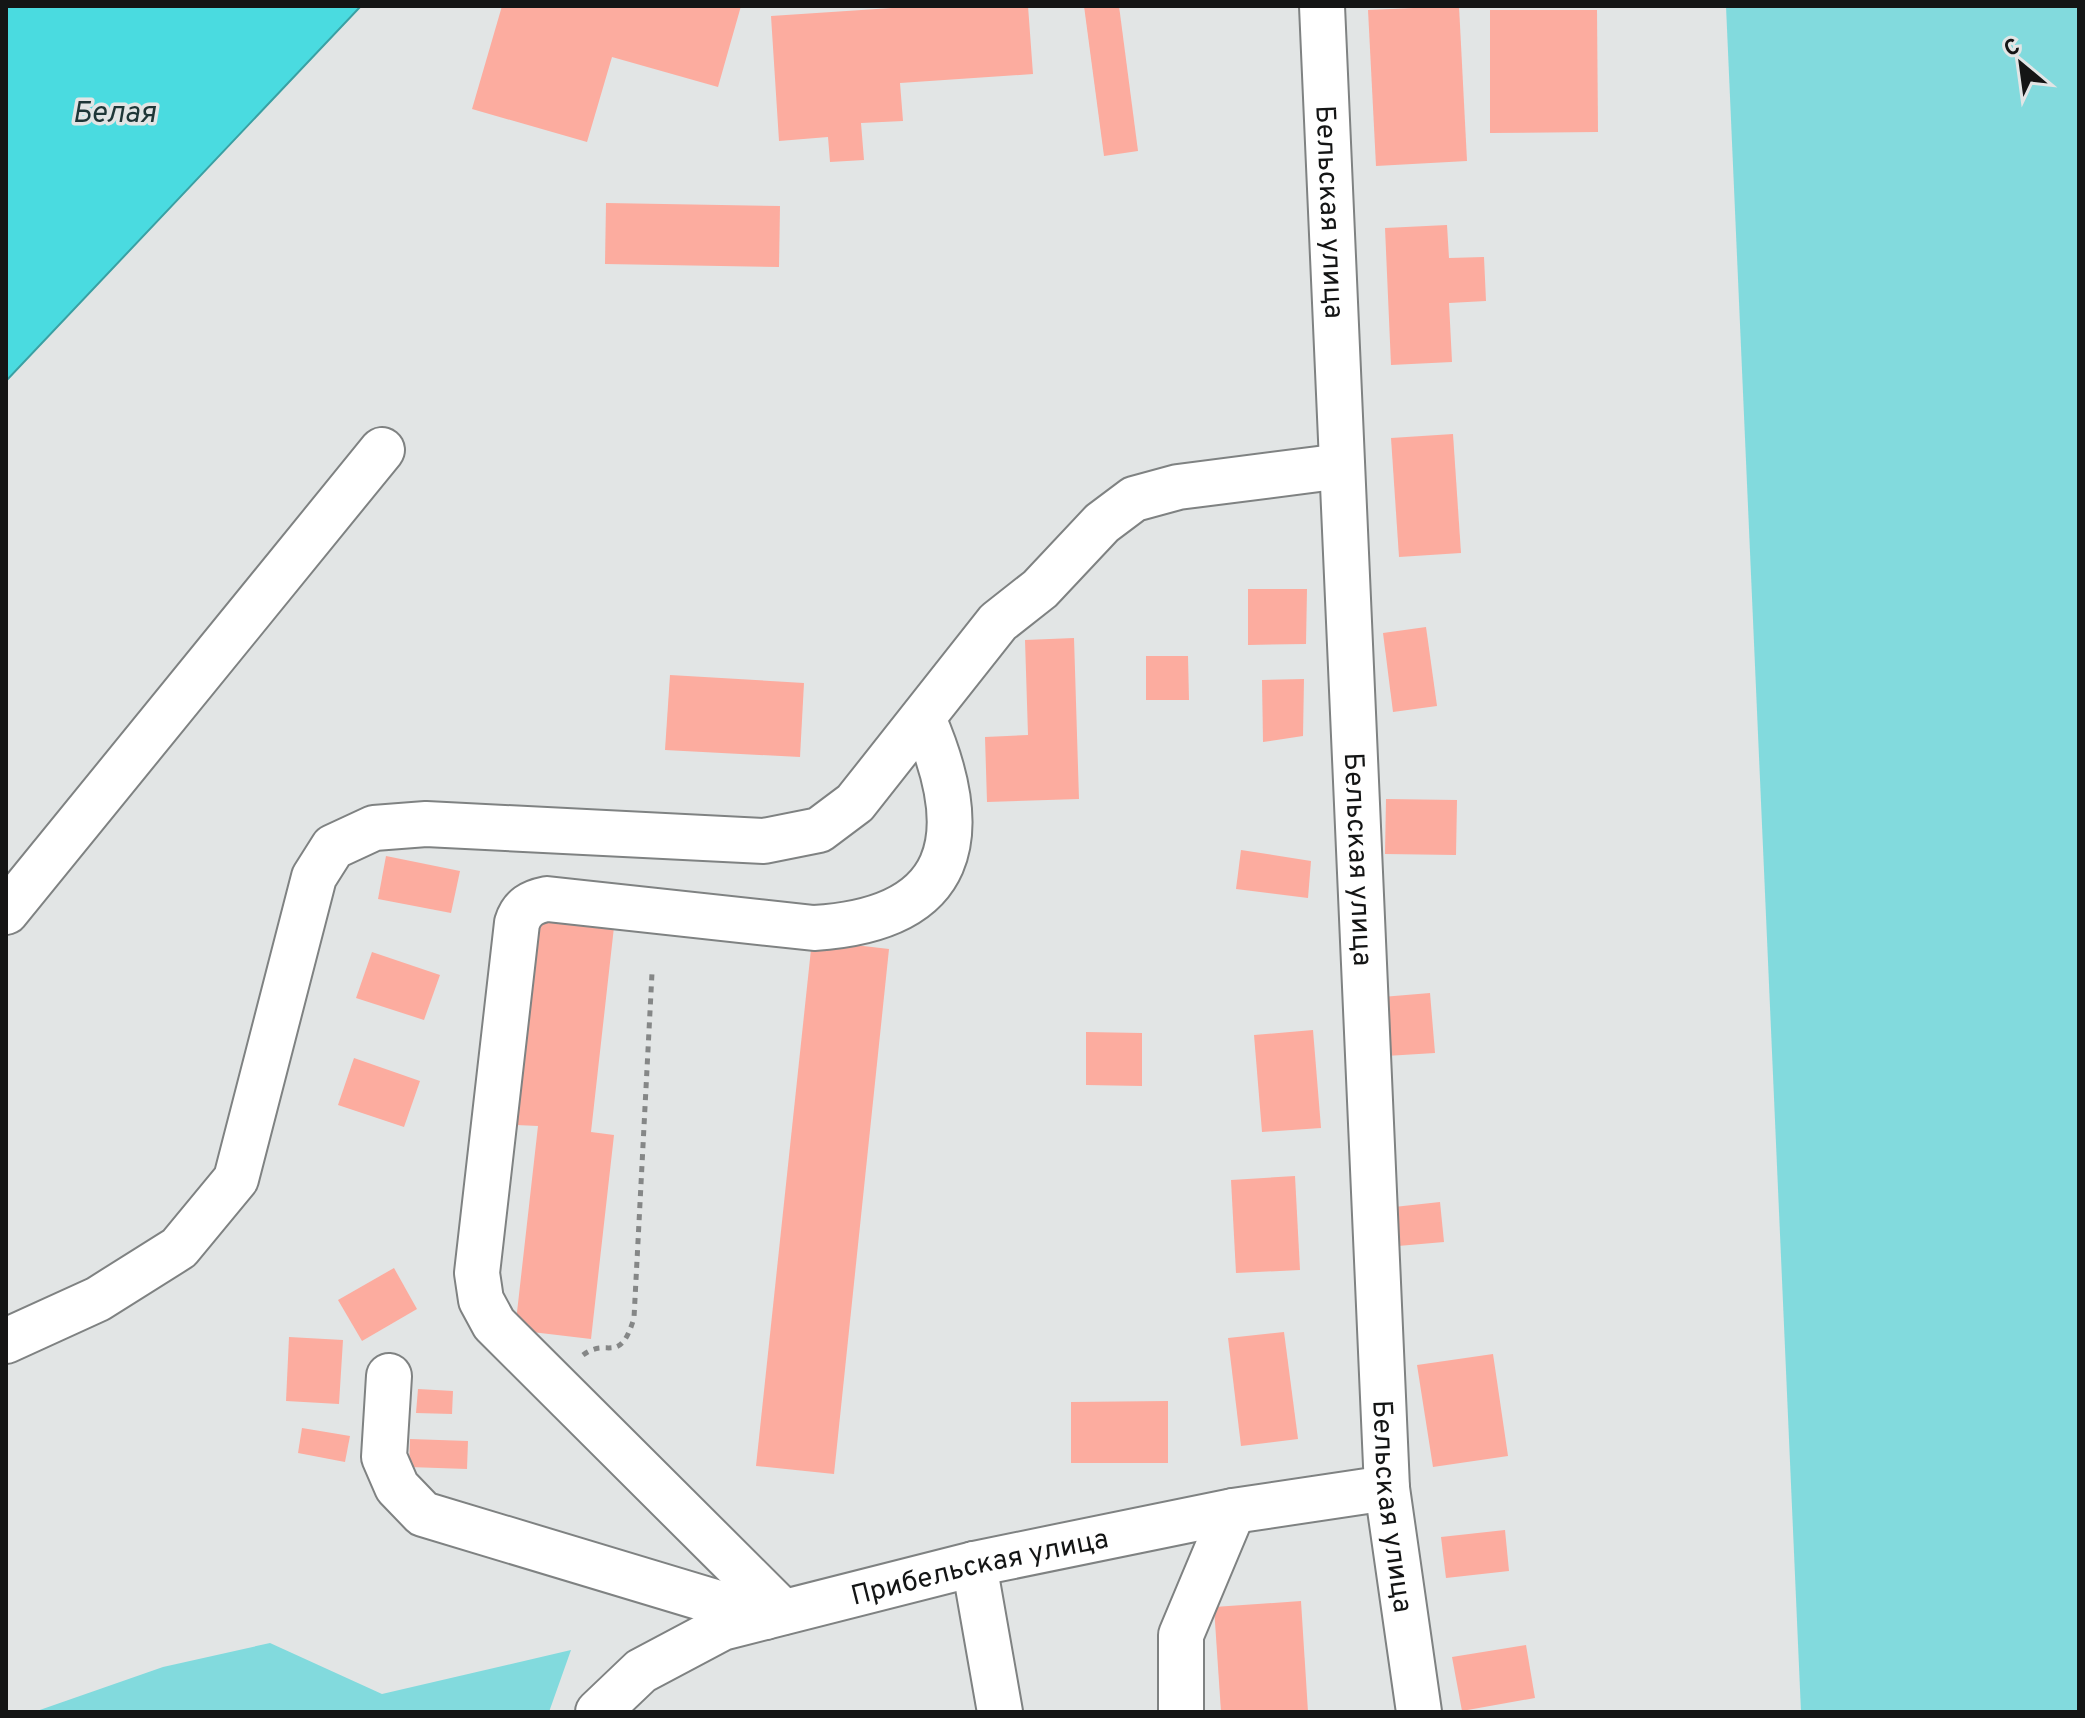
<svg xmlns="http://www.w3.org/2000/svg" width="2085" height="1718" viewBox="0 0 2085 1718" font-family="Overpass,sans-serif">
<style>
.green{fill:#82dadd}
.water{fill:#4adbe0;stroke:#3aa0a3;stroke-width:2}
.building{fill:#fcac9f}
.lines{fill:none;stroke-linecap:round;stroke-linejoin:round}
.minor-casing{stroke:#7f8282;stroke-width:48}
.path{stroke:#858787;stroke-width:5;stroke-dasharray:6 6;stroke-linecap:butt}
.minor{stroke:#fff;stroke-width:44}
.labels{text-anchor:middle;stroke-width:7;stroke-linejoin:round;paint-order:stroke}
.street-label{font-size:28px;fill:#141515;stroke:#e2e5e5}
.water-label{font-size:30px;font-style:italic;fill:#1e3637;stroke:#e2e5e5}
</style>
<rect width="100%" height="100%" fill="#e2e5e5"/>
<!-- green -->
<g class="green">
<polygon points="1726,6 2079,6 2079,1712 1801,1712"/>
<polygon points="270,1643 382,1694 571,1650 549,1712 34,1712 163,1667"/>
</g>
<!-- water -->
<polygon class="water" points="6,6 361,6 6,381"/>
<!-- building -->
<g class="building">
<polygon points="502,6 741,6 718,87 612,57 587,142 472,109"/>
<polygon points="922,6 1028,6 1033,74 900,83 903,121 861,123 864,160 830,162 828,137 779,141 771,16"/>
<polygon points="1084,6 1119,6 1138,151 1104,156"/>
<polygon points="1459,6 1467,161 1376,166 1368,10"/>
<polygon points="1490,10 1597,10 1598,132 1490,133"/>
<polygon points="606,203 780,206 779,267 605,264"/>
<polygon points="1447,225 1449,258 1484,257 1486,301 1449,303 1452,362 1391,365 1385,228"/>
<polygon points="1453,434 1461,553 1399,557 1391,438"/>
<polygon points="1248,589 1307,589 1306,644 1248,645"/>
<polygon points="1426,627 1437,706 1393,712 1383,633"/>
<polygon points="1074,638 1079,799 987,802 985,737 1028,735 1025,640"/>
<polygon points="1146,656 1188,656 1189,700 1146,700"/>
<polygon points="670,675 804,683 800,757 665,750"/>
<polygon points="1304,679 1303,736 1263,742 1262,680"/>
<polygon points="1386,799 1457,800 1456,855 1385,854"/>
<polygon points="1241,850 1311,861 1308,898 1236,889"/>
<polygon points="386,856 460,871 451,913 378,899"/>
<polygon points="540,910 615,918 591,1132 614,1135 591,1339 515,1330 538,1126 516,1125"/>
<polygon points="812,940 889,949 834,1474 756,1466"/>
<polygon points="372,952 440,975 424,1020 356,998"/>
<polygon points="1430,993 1435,1053 1386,1056 1382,997"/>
<polygon points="1313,1030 1321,1128 1262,1132 1254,1035"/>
<polygon points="1086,1032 1142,1033 1142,1086 1086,1085"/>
<polygon points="354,1058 420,1081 404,1127 338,1105"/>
<polygon points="1295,1176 1300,1270 1236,1273 1231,1180"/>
<polygon points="1440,1202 1444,1242 1398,1246 1394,1207"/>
<polygon points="394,1268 417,1309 362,1341 338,1300"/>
<polygon points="1284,1332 1298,1439 1241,1446 1228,1338"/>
<polygon points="289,1337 343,1340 339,1404 286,1401"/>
<polygon points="1493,1354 1508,1456 1433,1467 1417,1365"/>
<polygon points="418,1389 453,1391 452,1414 416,1413"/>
<polygon points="1168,1401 1168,1463 1071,1463 1071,1402"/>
<polygon points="302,1428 350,1436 345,1462 298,1453"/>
<polygon points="410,1439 468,1441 467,1469 409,1467"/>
<polygon points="1505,1530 1509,1571 1446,1578 1441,1537"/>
<polygon points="1301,1601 1308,1712 1221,1712 1214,1607"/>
<polygon points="1526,1645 1535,1698 1462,1711 1452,1657"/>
</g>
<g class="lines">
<defs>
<g id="minor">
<path id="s1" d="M1322,6L1387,1488L1419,1712"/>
<polyline points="6,912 382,450"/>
<polyline points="6,1341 98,1299 179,1248 236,1179 314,877 333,847 374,828 426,824 764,841 819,830 855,803 998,622 1040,589 1102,523 1134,499 1178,487 1342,466"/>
<polyline points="389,1376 384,1457 397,1487 423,1514 765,1617"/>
<polyline points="974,1564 1000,1712"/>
<path d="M783,1612L494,1324L481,1300L477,1273L517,923C522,907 532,902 547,899L814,928C957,919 975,837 923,718"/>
<path id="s2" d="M598,1712L641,1671L722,1628L974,1564L1233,1511L1387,1488"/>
<polyline points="1181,1712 1181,1635 1233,1511"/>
</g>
</defs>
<!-- minor casing -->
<use href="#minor" class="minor-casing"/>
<!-- path -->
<path class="path" d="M583,1355C608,1336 619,1367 634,1318L652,973"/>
<!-- minor -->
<use href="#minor" class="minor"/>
</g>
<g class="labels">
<!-- street labels -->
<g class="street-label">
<text dy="10" stroke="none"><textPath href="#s1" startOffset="206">Бельская улица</textPath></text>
<text dy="10" stroke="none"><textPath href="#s1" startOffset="854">Бельская улица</textPath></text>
<text dy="10" stroke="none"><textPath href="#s1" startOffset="1502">Бельская улица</textPath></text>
<text dy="10" stroke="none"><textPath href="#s2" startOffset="416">Прибельская улица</textPath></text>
</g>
<!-- water labels -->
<g class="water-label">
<text x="114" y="122">Белая</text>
</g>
</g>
<!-- border -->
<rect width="2085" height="1718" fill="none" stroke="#141515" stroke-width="16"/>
<!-- north arrow -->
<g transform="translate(2021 64) rotate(331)" stroke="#e2e5e5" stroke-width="6" paint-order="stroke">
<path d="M0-6L14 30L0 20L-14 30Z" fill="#141515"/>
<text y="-12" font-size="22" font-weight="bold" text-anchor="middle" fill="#141515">С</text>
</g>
</svg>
